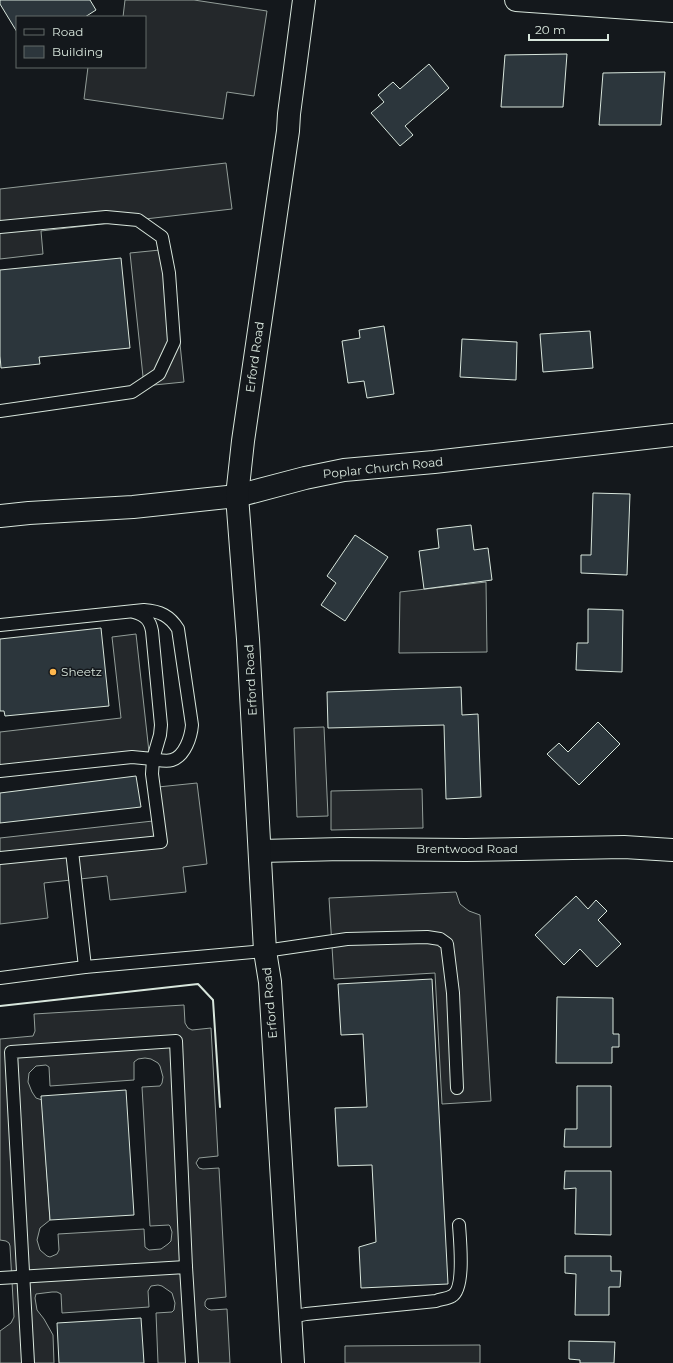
<svg xmlns="http://www.w3.org/2000/svg" width="673" height="1363" viewBox="0 0 673 1363" font-family="Montserrat,sans-serif">
<style>
.parking{fill:#24282b;stroke:#939e99;fill-rule:evenodd}
.building{fill:#2c363c;stroke:#d8e6dc}
.lines{fill:none;stroke-linecap:round;stroke-linejoin:round}
.service-casing{stroke:#d8e6dc;stroke-width:14}
.minor-casing{stroke:#d8e6dc;stroke-width:24}
.tertiary-casing{stroke:#d8e6dc;stroke-width:24}
.service{stroke:#14181c;stroke-width:12}
.minor{stroke:#14181c;stroke-width:22}
.tertiary{stroke:#14181c;stroke-width:22}
.wall{stroke:#d8e6dc;stroke-width:2}
.poi-dot{fill:#ffb74d;stroke:#14181c;stroke-width:1.5}
.labels{text-anchor:middle;stroke-width:3;stroke-linejoin:round;paint-order:stroke}
.street-label{font-size:12px;fill:#d8e6dc;stroke:#14181c}
.poi-label{font-size:12px;fill:#d8e6dc;stroke:#14181c;text-anchor:start}
</style>
<rect width="100%" height="100%" fill="#14181c"/>
<!-- parking -->
<g class="parking">
<polygon points="125,0 194,0 267,11 254,96 227,92 223,119 84,99 88,67 145,67 145,17 123,17"/>
<polygon points="226,163 232,209 41,231 43,254 0,259 0,189"/>
<polygon points="170,249 184,382 144,386 130,253"/>
<polygon points="486,582 487,652 399,653 400,592"/>
<polygon points="136,634 149,752 0,769 0,732 121,718 112,637"/>
<polygon points="324,727 328,816 297,817 294,728"/>
<polygon points="197,783 207,864 183,867 186,892 110,900 107,876 44,883 48,918 0,924 0,838 162,820 158,787"/>
<polygon points="422,789 423,828 331,830 331,791"/>
<polygon points="456,892 460,904 465,908 469,911 480,915 491,1101 442,1104 435,973 334,979 329,898"/>
<path d="M184,1005L185,1023L188,1028L192,1030L211,1028L218,1156L199,1158L196,1163L199,1168L203,1169L219,1168L226,1297L207,1299L205,1302V1306L208,1309L211,1310L227,1309L230,1363H158L156,1313L172,1312L174,1310L175,1303L172,1293L162,1286L158,1285L151,1286L148,1291L149,1307L62,1313L61,1294L57,1292H52L36,1294L35,1298L37,1310L44,1319L53,1335L54,1363H0V1331L11,1323L14,1317L10,1246L9,1243L6,1241L0,1240V1039L33,1036L35,1031L34,1014ZM145,1058L151,1059L158,1063L160,1066L163,1077L162,1083L160,1086L142,1087L150,1226L169,1225L170,1226L172,1232L171,1241L168,1244L161,1249L149,1250L145,1247L144,1229L58,1234L59,1250L57,1254L50,1257L47,1256L40,1250L37,1240L40,1228L50,1220L42,1100L36,1098L32,1092L28,1082L29,1073L36,1066L46,1065L49,1067L50,1086L134,1080V1062L138,1059Z"/>
<polygon points="480,1345 480,1363 345,1363 345,1346"/>
</g>
<!-- building -->
<g class="building">
<polygon points="0,0 90,0 96,10 85,17 17,17 17,32 0,4"/>
<polygon points="567,54 563,107 501,107 505,55"/>
<polygon points="429,64 449,88 405,126 413,135 400,146 371,113 384,102 378,95 393,82 400,89"/>
<polygon points="665,72 661,125 599,125 603,73"/>
<polygon points="121,258 130,348 39,357 40,364 1,368 0,356 0,270"/>
<polygon points="384,326 394,394 367,398 364,381 348,383 342,341 360,338 359,330"/>
<polygon points="590,331 593,368 543,372 540,334"/>
<polygon points="462,339 517,342 516,380 460,377"/>
<polygon points="593,493 630,494 627,575 581,573 581,555 591,555"/>
<polygon points="471,525 474,550 488,548 492,580 424,589 419,551 439,548 437,529"/>
<polygon points="355,535 388,557 345,621 321,605 336,583 327,576"/>
<polygon points="588,609 623,610 622,672 576,670 577,643 588,643"/>
<polygon points="101,628 109,706 5,716 4,711 0,711 0,639"/>
<polygon points="461,687 462,715 478,714 481,797 446,799 444,725 328,728 327,692"/>
<polygon points="598,722 620,744 579,785 547,754 559,743 568,752"/>
<polygon points="136,776 141,807 0,823 0,793"/>
<polygon points="576,896 588,909 596,900 607,911 598,920 621,944 597,967 580,949 564,965 535,935"/>
<polygon points="432,979 448,1284 361,1288 359,1247 376,1242 372,1165 338,1166 335,1108 367,1107 363,1034 341,1035 338,984"/>
<polygon points="557,997 613,998 613,1034 619,1034 619,1047 612,1047 612,1063 556,1063"/>
<polygon points="577,1086 611,1086 611,1147 564,1147 565,1129 577,1129"/>
<polygon points="126,1090 134,1215 50,1220 41,1096"/>
<polygon points="565,1171 611,1171 611,1235 575,1234 576,1188 564,1189"/>
<polygon points="565,1256 611,1256 611,1271 621,1271 620,1287 609,1287 609,1315 575,1315 576,1274 565,1273"/>
<polygon points="141,1318 144,1363 59,1363 57,1323"/>
<polygon points="569,1341 615,1342 614,1363 580,1363 580,1360 569,1359"/>
</g>
<g class="lines">
<defs>
<g id="service">
<polyline points="0,227 106,217 138,220 162,237 169,273 174,342 159,374 132,392 0,411"/>
<path d="M0,625L144,610C160,611 170,616 178,629L192,725C191,737 185,756 172,760C166,762 159,760 153,759L152,774L161,842L0,858"/>
<path d="M0,771L132,757L153,759L160,735L161,725L152,631C150,620 145,615 134,612"/>
<polyline points="72,851 85,967"/>
<polyline points="0,978 85,967 265,951 347,939 427,937 440,939 447,944 453,993 457,1088"/>
<polyline points="0,1278 186,1267 192,1363"/>
<path d="M291,1317L306,1314L436,1301C441,1299 447,1299 452,1296C465,1289 460,1240 459,1225"/>
<polyline points="28,1363 11,1052 176,1041 186,1267"/>
</g>
<g id="minor">
<polyline points="516,0 673,11"/>
<polyline points="261,851 342,849 466,850 624,847 673,850"/>
</g>
<g id="tertiary">
<polyline points="0,516 29,513 133,507 237,496 305,478 344,470 434,462 673,435"/>
<polyline points="293,1363 270,982 265,951 248,639 237,496 243,441 288,131 289,114 304,0"/>
</g>
</defs>
<!-- service casing -->
<use href="#service" class="service-casing"/>
<!-- minor casing -->
<use href="#minor" class="minor-casing"/>
<!-- tertiary casing -->
<use href="#tertiary" class="tertiary-casing"/>
<!-- service -->
<use href="#service" class="service"/>
<!-- minor -->
<use href="#minor" class="minor"/>
<!-- tertiary -->
<use href="#tertiary" class="tertiary"/>
<!-- wall -->
<polyline class="wall" points="0,1006 198,984 213,1000 220,1107"/>
</g>
<!-- markers -->
<circle class="poi-dot" cx="53" cy="672" r="4"/>
<g class="labels">
<!-- street labels -->
<g class="street-label">
<text transform="translate(255 357) rotate(-82)" y="4">Erford Road</text>
<text transform="translate(383 468) rotate(-6)" y="4">Poplar Church Road</text>
<text transform="translate(251 680) rotate(-93)" y="4">Erford Road</text>
<text x="467" y="853">Brentwood Road</text>
<text transform="translate(270 1003) rotate(-95)" y="4">Erford Road</text>
</g>
<!-- poi labels -->
<g class="poi-label">
<text x="61" y="676">Sheetz</text>
</g>
</g>
<!-- legend -->
<rect x="16" y="16" width="130" height="52" fill="#14181c" stroke="#626a69"/>
<rect x="24" y="29" width="20" height="6" fill="#14181c" stroke="#626a69"/>
<text x="52" y="36" font-size="12" fill="#d8e6dc">Road</text>
<rect x="24" y="46" width="20" height="12" fill="#2c363c" stroke="#626a69"/>
<text x="52" y="56" font-size="12" fill="#d8e6dc">Building</text>
<!-- scale -->
<path d="M529 34v6h79v-6" fill="none" stroke="#d8e6dc" stroke-width="2"/>
<text x="535" y="34" font-size="12" fill="#d8e6dc" stroke="#14181c" stroke-width="3" paint-order="stroke">20 m</text>
</svg>
